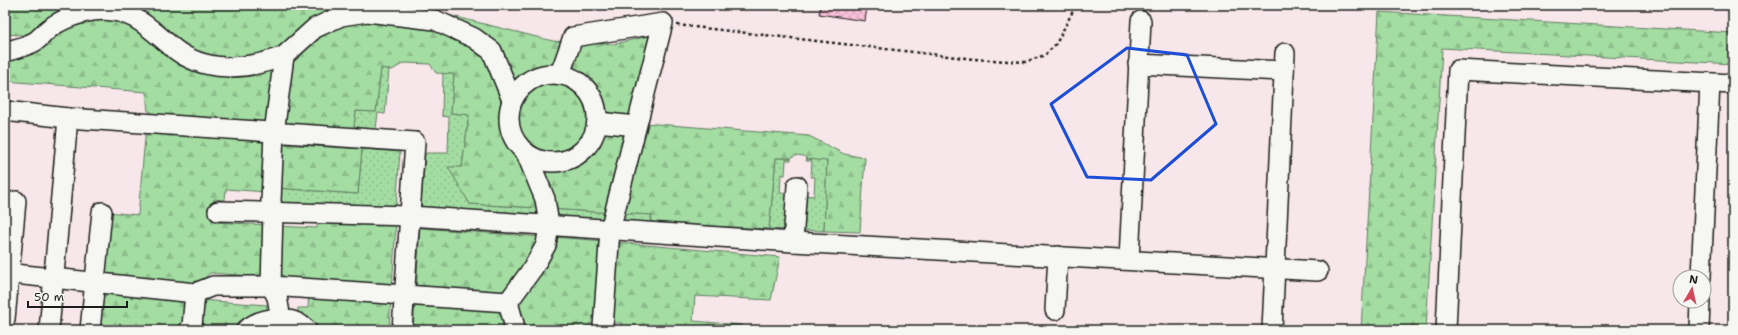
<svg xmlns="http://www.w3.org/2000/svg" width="1738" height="335" viewBox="0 0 1738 335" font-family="'Shantell Sans',sans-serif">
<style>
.green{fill:url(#green-dots);stroke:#607c5f}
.forest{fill:url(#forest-firs);stroke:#607c5f}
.building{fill:url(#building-cross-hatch);stroke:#1c1c1c}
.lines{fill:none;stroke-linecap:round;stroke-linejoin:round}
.minor-casing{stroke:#1c1c1c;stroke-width:22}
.path{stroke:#1c1c1c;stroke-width:2.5;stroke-dasharray:3 3;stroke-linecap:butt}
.minor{stroke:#f6f6f2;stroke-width:19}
.marked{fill:none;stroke:#1d4ed8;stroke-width:3;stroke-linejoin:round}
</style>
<defs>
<pattern id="green-dots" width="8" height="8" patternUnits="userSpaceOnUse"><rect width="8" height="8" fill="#a3dda2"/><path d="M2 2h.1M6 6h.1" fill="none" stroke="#8cbd8b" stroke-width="1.8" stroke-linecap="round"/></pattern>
<pattern id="forest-firs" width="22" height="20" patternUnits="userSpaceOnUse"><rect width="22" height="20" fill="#a3dda2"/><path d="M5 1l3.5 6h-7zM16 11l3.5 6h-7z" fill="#8cbd8b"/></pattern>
<pattern id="building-cross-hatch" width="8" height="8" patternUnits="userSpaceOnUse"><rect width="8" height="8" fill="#f9c1d8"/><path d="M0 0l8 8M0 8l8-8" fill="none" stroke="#d5a5b9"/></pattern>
</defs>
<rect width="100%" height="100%" fill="#f7e6ea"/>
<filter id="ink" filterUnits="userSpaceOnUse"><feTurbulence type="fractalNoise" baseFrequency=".025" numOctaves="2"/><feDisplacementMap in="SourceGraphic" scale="8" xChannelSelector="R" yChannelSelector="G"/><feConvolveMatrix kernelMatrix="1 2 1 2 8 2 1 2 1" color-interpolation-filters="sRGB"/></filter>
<g filter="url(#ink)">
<!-- green -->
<g class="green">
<polygon points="381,68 389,69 385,114 378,113 375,136 353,134 356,111 376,112"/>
<polygon points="443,73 454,74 451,113 469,115 462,167 449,168 470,204 540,208 540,216 424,209 421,205 425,155 426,153 448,153 449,117 442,116"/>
<polygon points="362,149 400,152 396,209 276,204 277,188 358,194"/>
<polygon points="776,158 791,158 791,160 786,160 785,175 781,175 780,193 792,194 789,230 769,229"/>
<polygon points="807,159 827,160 824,231 800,230 802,195 814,196 815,177 811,177 812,161 806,161"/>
<polygon points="550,209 611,213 609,220 550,217"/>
<polygon points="620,213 652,215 651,223 617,220"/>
</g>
<!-- forest -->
<g class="forest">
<polygon points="5,5 112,5 22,35 5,34"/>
<polygon points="113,5 392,5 392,9 367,6 279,53 242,61 196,55"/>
<polygon points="1379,12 1733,33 1733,64 1442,48 1426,330 1361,330"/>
<polygon points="113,13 192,64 278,63 268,128 160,116 148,111 146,92 5,81 5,57 52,32"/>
<path d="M440,13L553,41L567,42L555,71C538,72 528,76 515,87L494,49Z"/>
<polygon points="366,16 434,23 487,51 504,98 504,130 540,196 540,208 470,204 448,167 462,167 469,115 451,113 454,74 436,73 430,64 404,63 392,70 381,68 376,112 356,111 353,134 279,128 289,57 314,32"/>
<path d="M654,35L631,123L601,118C598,93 589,79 564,72L580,43L614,44Z"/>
<circle cx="553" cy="118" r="39"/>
<polygon points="644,123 809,136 844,154 865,158 860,232 824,231 827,161 807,159 804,156 795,155 791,158 776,158 769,229 651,223 652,215 620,213"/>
<polygon points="146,127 271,139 266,192 226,189 225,200 214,199 212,222 269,225 268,277 210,273 195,287 101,280 107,212 138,215"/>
<path d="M600,127L630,131L611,213L550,209L539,163C567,167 594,159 600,127Z"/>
<polygon points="280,144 362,149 358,194 277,188"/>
<polygon points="318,218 396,223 392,290 276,284 277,226 317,228"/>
<polygon points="420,228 543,237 505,297 416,292"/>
<polygon points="552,237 605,241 599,324 590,323 590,330 518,330 513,303"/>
<polygon points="613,242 780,257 771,300 695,296 693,321 742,325 745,330 621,330 621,323 608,323"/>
<polygon points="100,292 191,299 186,330 97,330"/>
<polygon points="309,295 391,297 389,330 312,330 297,321 298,308 308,308"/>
<polygon points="199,300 267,305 266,316 243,324 235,330 196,330"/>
<polygon points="415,300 504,307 510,330 413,330"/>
</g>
<!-- building -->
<polygon class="building" points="821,5 867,7 865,21 819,14"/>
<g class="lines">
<defs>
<g id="minor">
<path d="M5,52C14,49 25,47 34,42C40,39 44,32 50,28C66,16 93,8 113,11C136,13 155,33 172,47C204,74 247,70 284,56"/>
<polyline points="1138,64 1284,71"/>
<circle cx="553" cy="118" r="44"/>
<polyline points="560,74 573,37 663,23 610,230 603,327"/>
<polyline points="5,111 68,118 415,142 402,330"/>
<polyline points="598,122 636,126"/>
<polyline points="218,211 410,216 793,242 1318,271"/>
<polyline points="793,242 797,186"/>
<polyline points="1129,259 1141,21"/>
<polyline points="5,273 195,293 213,286 271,286 508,302 533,268 546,245 549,225 545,199 526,153"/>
<polyline points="1701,277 1710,83"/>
<polyline points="508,302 514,324 513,330"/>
<polyline points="1055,310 1058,256"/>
<polyline points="5,319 16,201"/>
<polyline points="281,319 277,297 271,286 273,213 271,201 274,133 284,56 315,28 341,16 367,12 435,20 474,38 492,51 512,100"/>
<polyline points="49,330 68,118"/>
<polyline points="90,330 102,212"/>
<polyline points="189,330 192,326 195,293"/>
<path d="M246,330C262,316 291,314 307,330"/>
<polyline points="1272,330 1285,53"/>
<polyline points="1446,330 1458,70 1733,84"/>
<polyline points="1699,330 1700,301"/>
</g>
</defs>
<!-- minor casing -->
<use href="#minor" class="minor-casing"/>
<!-- path -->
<polyline class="path" points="677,25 974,59 1025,62 1045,55 1056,44 1076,5"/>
<!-- minor -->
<use href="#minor" class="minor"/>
</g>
</g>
<!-- marked area -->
<path class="marked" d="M1127,48L1187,55L1216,124L1151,180L1087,177L1051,104Z"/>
<!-- margin -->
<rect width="1738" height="335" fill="none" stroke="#f6f6f2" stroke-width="20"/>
<rect x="10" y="10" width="1718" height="315" fill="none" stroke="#1c1c1c" stroke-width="1.5" filter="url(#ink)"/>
<!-- north arrow -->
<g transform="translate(1692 289) rotate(9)"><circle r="19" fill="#f6f6f2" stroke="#9f9f9c"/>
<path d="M0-3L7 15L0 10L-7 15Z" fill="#d1495b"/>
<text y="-6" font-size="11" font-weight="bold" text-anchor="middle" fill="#1c1c1c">N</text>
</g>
<!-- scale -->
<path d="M28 301v6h99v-6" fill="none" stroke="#1c1c1c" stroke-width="2"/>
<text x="34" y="301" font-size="12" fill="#1c1c1c" stroke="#f6f6f2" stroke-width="3" paint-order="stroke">50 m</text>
</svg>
